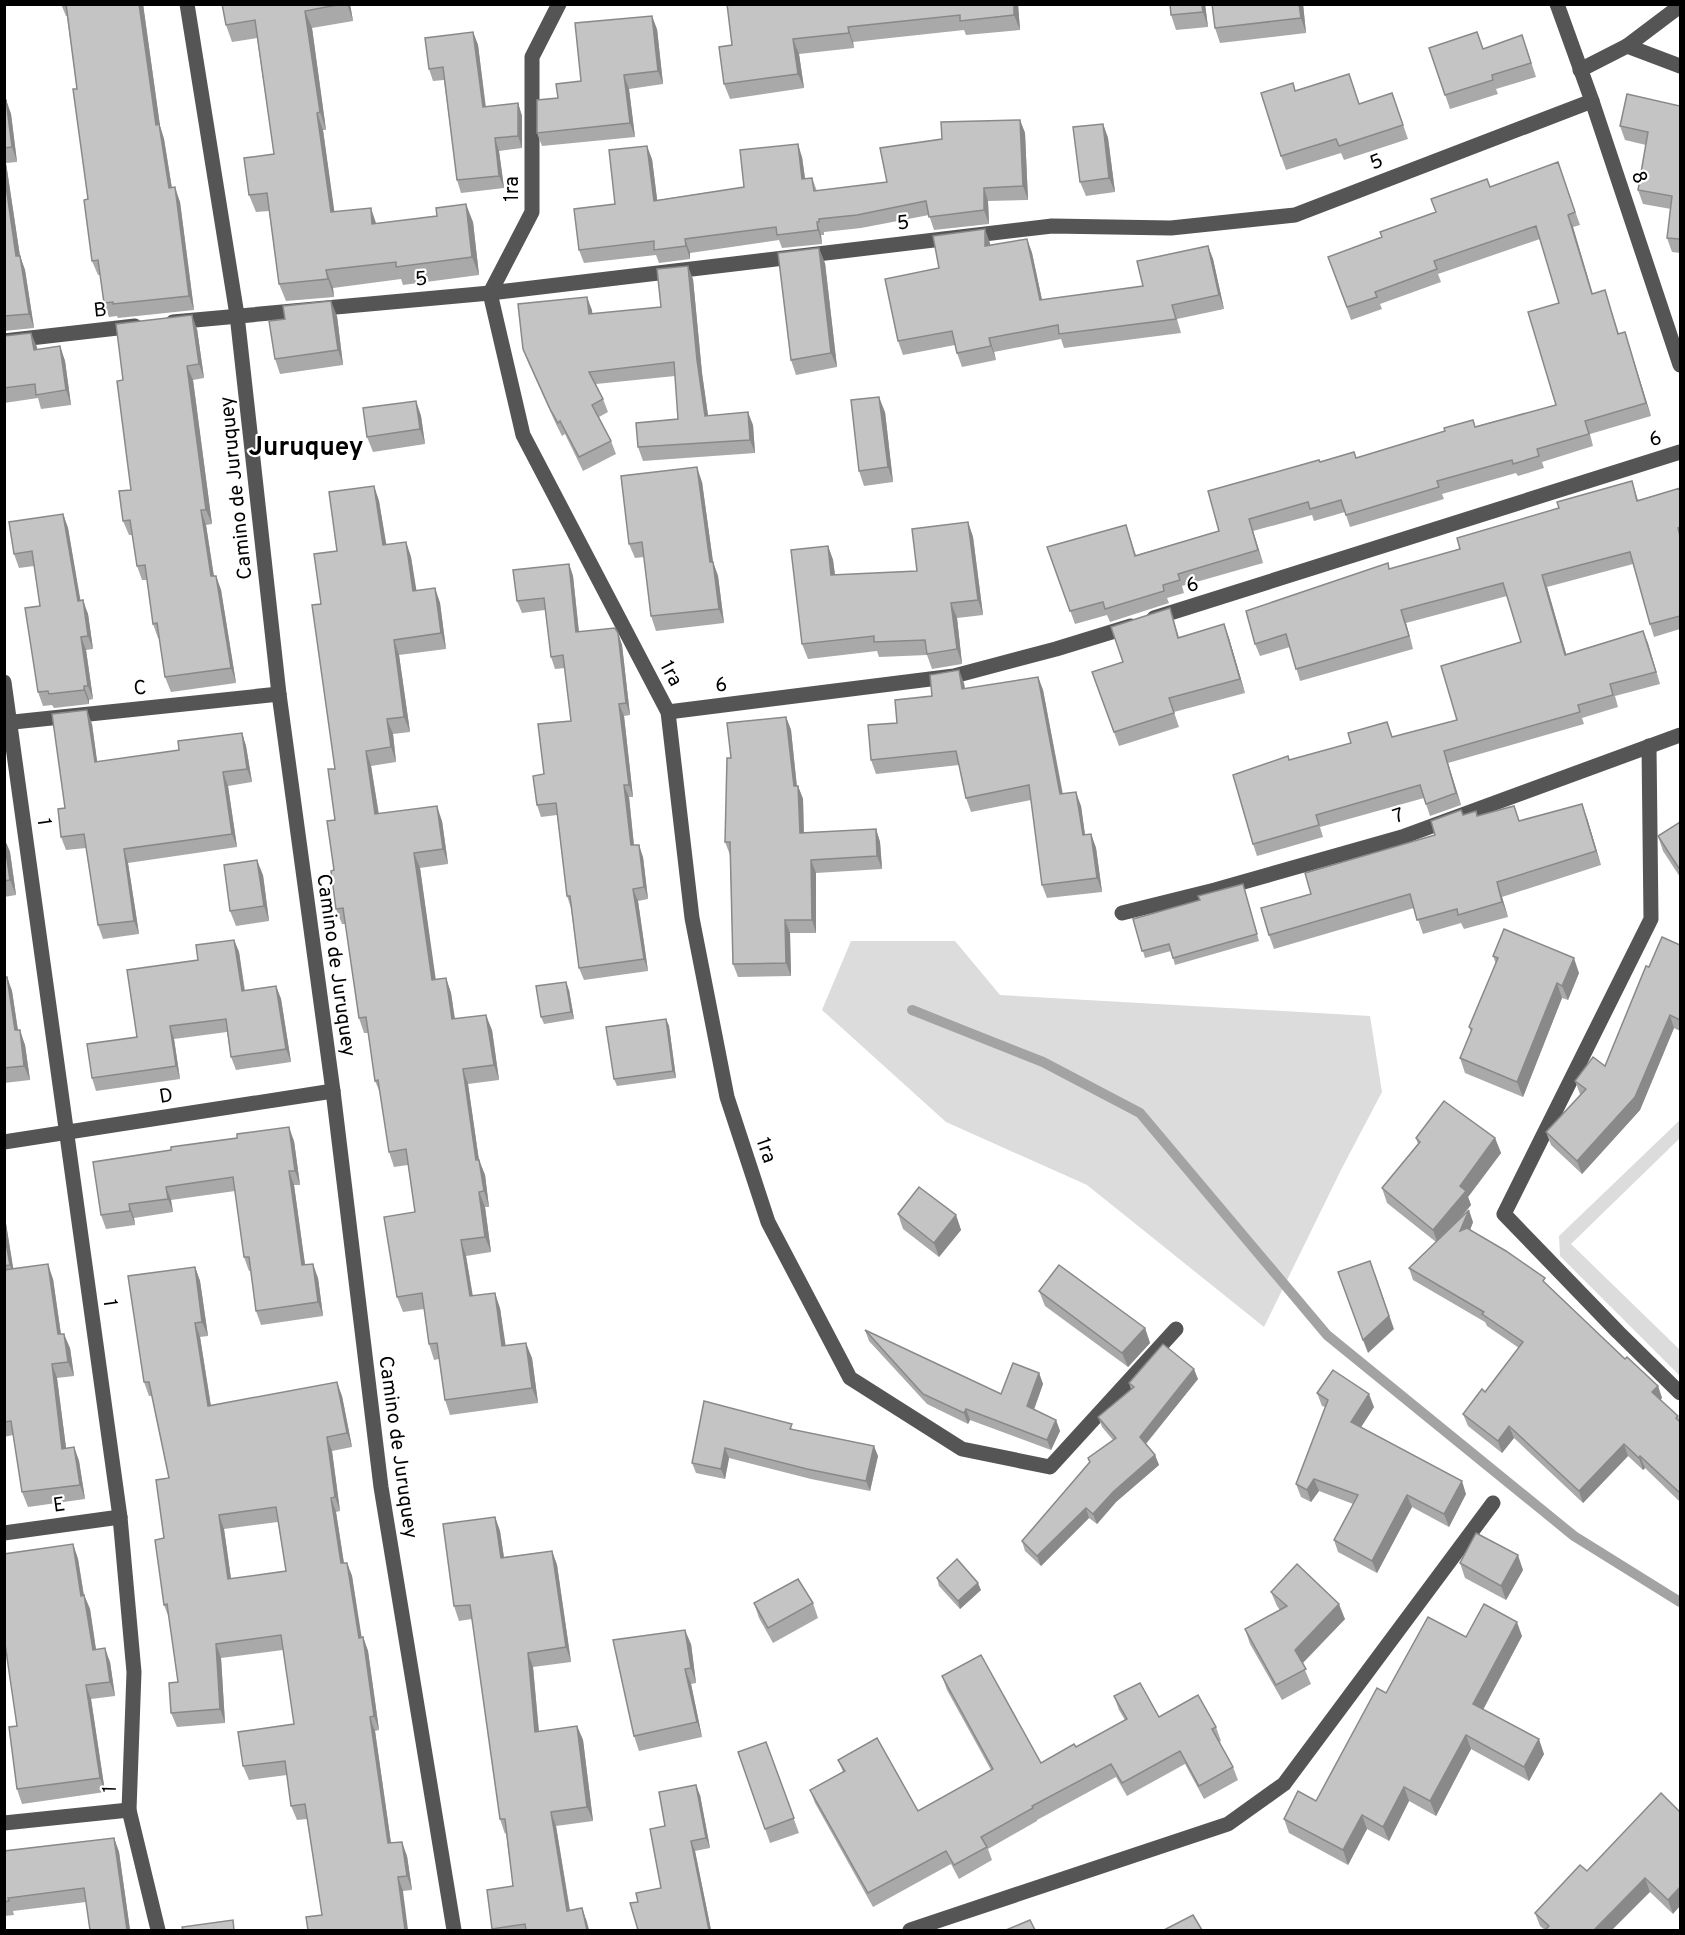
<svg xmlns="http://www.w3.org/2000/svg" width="1685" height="1935" viewBox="0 0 1685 1935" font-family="Overpass,sans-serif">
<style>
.green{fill:#dcdcdc}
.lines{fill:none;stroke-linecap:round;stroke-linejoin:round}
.stream{stroke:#a3a3a3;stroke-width:10}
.minor{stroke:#555;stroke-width:15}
.wall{fill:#a9a9a9;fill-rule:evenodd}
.shaded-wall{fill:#898989}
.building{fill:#c4c4c4;stroke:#898989;stroke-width:1.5;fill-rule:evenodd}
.labels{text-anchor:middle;stroke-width:4.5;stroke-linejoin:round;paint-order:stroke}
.street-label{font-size:20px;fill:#000;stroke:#fff}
.district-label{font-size:26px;font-weight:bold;fill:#000;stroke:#fff}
</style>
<rect width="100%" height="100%" fill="#fff"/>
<!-- green -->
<g class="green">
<polygon points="851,941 955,941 1000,995 1370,1016 1382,1092 1342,1168 1264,1327 1087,1185 946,1122 822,1010"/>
<polygon points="1680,1120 1680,1138 1571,1244 1680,1350 1680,1376 1560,1256 1559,1236"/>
</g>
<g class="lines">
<!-- stream -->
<polyline class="stream" points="912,1010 1043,1062 1140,1113 1327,1335 1574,1536 1680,1602"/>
<!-- minor -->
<g class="minor">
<polyline points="187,4 237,315 279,694 333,1091 381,1487 454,1930"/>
<polyline points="559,4 532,57 532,212 490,293 523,435 668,712 692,918 727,1097 768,1222 850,1378 962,1449 1050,1467 1176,1329"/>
<polyline points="1557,4 1592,101 1680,365"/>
<polyline points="1627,46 1680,6"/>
<polyline points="1580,70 1627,46 1680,66"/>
<polyline points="173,322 490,293 1052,226 1171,228 1295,215 1592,101"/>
<polyline points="4,341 135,326"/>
<polyline points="1154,618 1680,452"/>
<polyline points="4,682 120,1517 134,1672 129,1810 158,1930"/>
<polyline points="668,712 954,676 1056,649 1131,626"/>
<polyline points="4,723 279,694"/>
<polyline points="1649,746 1651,919 1504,1214 1618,1332 1680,1393"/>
<polyline points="1122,913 1215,890 1402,837 1680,735"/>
<polyline points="4,1142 333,1091"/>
<polyline points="4,1533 120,1517"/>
<polyline points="4,1823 129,1810"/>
<polyline points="910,1930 1228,1824 1284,1784 1493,1503"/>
</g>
</g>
<!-- wall -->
<g class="wall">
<polygon points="61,4 143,4 160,126 164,139 172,188 180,202 194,310 118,318 117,316 109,317 104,303 100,275 98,275 92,261 88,199 77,89 67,16 66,16"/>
<polygon points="222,4 350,4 353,21 312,28 326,130 323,130 334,212 376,223 473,222 479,275 403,285 401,279 333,288 334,297 286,301 279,284 269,211 256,212 249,195 274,154 257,38 232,42 226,25"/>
<polygon points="727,4 1018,4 1020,30 966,35 964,30 853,42 854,48 799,54 804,88 730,99 724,84 732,45"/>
<polygon points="1170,4 1205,4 1208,27 1176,30 1171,15"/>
<polygon points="1303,4 1306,33 1220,43 1215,28"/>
<polygon points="657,29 663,84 629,89 635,137 542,146 537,133 558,98"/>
<polygon points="473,32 478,45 486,107 518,103 522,116 522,148 499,151 504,188 461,193 457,180 444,80 433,81 429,69"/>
<polygon points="1429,48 1527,49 1536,77 1496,89 1498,94 1450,109"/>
<polygon points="1295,91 1359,104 1397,107 1408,139 1344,160 1341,153 1286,170 1281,156"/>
<polygon points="4,100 6,100 11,114 17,162 6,163 20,256 25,270 34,328 4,331"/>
<polygon points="1680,106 1680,253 1672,252 1667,238 1671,209 1643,204 1638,190 1646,145 1625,140 1620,126"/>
<polygon points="1020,120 1025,133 1028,200 988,201 989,224 934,230 929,215 861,228 824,232 824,235 821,235 822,244 782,248 779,240 690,253 690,259 659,263 656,255 584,263 579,250 652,159 657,200 744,187 802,157 805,179 812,178 817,191 887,182 942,139"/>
<polygon points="1103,124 1108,138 1115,192 1086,196 1080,182"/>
<polygon points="1558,162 1580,225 1573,227 1593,294 1609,303 1619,334 1625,332 1651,416 1590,434 1593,446 1542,462 1544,468 1518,476 1516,473 1442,494 1444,499 1350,527 1345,512 1314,521 1312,515 1253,531 1263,563 1182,586 1184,593 1167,598 1169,603 1110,622 1107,615 1075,624 1047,547 1130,537 1136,555 1219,531 1320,462 1356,458 1556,405 1559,303 1540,239 1438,274 1441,282 1380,304 1382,309 1351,320 1328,257 1382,237 1490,187"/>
<polygon points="1027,239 1032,253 1042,300 1143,286 1208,246 1213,259 1224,309 1177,319 1181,333 1064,348 1061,339 994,352 996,360 962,367 957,353 955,345 903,355 898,341 939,268 990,243 990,246"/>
<polygon points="825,263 837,367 796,375 791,360"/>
<polygon points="693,279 702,373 708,416 753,425 755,453 643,461 638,447 678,419 675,376 596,384 603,399 608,412 599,417 611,441 616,454 583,471 565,434 562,436 555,422 528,362 523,349 587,297 592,314 661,307"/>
<polygon points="337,316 343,365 280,374 275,359"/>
<polygon points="197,329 204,378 193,380 212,524 206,525 214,576 216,576 221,590 236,683 171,692 165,677 160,638 158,638 153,624 147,580 142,580 137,566 132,535 129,535 123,521 131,490 123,380"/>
<polygon points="4,336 37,347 37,350 60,346 65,361 71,405 41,409 38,398 4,403"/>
<polygon points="416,401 421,416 425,444 373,452 367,437"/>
<polygon points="885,412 893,482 864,486 859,471"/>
<polygon points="1632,481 1638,500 1680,488 1680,629 1654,637 1650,624 1633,564 1547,587 1566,654 1643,631 1660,684 1615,696 1618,707 1582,718 1584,724 1448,763 1461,805 1430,816 1424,798 1320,827 1323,837 1257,856 1253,844 1290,760 1393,737 1457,720 1521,642 1507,596 1406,623 1413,649 1300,681 1290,647 1260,656 1255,644 1390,569 1460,549 1559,508"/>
<polygon points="702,482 713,562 718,576 724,623 656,631 651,616 644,557 635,558 629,544"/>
<polygon points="374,486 379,501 386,545 406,542 411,557 416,591 435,588 440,603 446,649 399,655 410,732 393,734 396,762 371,766 379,814 442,821 448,864 420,868 435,979 446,978 451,993 455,1019 492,1030 499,1080 468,1084 479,1160 485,1175 489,1207 485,1207 491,1252 466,1256 473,1296 500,1308 505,1346 532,1358 538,1403 450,1415 445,1400 439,1359 434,1360 429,1344 424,1309 403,1312 397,1297 415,1212 408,1165 394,1167 389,1152 381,1095 375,1081 368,1033 364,1033 359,1018 346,924 342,924 336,909 334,870 335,769 321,604 337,551"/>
<polygon points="63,514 68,528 80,601 88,614 93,649 86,650 93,699 89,700 89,704 54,708 52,705 43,706 38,692 40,606 34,566 19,568 14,554"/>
<polygon points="968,522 973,537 983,615 957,618 962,664 932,669 927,655 879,657 877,651 808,659 802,644 828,546 833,560 835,575 917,571"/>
<polygon points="569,564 573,576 579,631 618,633 622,645 630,715 624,716 633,797 629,797 634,845 643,857 648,899 638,901 648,971 584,980 579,968 571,908 567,896 557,815 541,817 537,805 544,774 571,721 565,668 555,669 551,657 545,610 522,613 517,601"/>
<polygon points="1170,608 1179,637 1224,624 1229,638 1245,693 1174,712 1179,727 1119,746 1092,672 1123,662"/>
<polygon points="1038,677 1043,690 1063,794 1081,806 1085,835 1091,834 1096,848 1102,892 1047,898 1042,885 1031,800 971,812 966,798 959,765 876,774 871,760 897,723 932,696 964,683 965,689"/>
<polygon points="786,717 791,730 797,786 798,786 803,799 804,833 876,829 880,842 882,869 816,873 816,933 790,933 791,976 738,977 733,964 730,855 725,842 731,758"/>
<polygon points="92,724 97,762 179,750 242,733 246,746 252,782 228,786 237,847 128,863 139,934 103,939 98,925 86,848 66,850 61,837 65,808"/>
<polygon points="1463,815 1520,821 1587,818 1601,865 1502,897 1508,917 1464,929 1461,923 1423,934 1414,908 1274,949 1269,935 1311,894 1435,835"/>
<polygon points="1680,822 1680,877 1663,851 1658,836"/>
<polygon points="4,838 10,852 16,895 4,897"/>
<polygon points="263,875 269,921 236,926 230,911"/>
<polygon points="1243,884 1259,941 1175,965 1171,951 1145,958 1133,919 1200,900"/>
<polygon points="234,940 239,952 245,990 276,986 281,999 291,1062 236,1070 231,1057 227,1032 174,1039 180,1079 96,1091 92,1078 137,1037 198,960"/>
<polygon points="1680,945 1680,1031 1674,1028 1640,1110 1582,1174 1551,1145 1546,1132 1581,1095 1580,1094 1575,1081 1605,1066 1649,967"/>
<polygon points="1493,956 1579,973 1568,1000 1562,998 1523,1097 1465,1073 1460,1058 1471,1032 1469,1027 1496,964"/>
<polygon points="4,977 7,977 12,991 18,1030 25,1045 30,1080 4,1083"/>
<polygon points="569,990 574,1019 544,1024 541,1017"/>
<polygon points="666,1019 669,1026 676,1078 617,1086 614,1079"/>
<polygon points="1416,1138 1495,1138 1501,1153 1468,1197 1471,1205 1460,1219 1473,1222 1470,1230 1547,1284 1625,1359 1658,1386 1662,1398 1660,1400 1678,1416 1680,1422 1680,1502 1645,1468 1643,1470 1628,1456 1583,1503 1514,1438 1502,1453 1468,1426 1463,1414 1485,1392 1519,1348 1487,1326 1485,1322 1413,1280 1409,1268 1436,1242 1387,1203 1382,1188 1418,1144"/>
<polygon points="294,1141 300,1185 294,1185 305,1265 318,1278 323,1316 261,1325 256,1311 251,1271 249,1271 244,1257 235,1191 171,1200 173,1212 134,1218 135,1225 106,1229 101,1215 93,1162"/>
<polygon points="4,1211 13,1269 53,1279 61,1334 70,1348 74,1376 57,1378 66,1448 74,1447 79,1461 85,1499 28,1507 22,1492 13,1435 4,1437"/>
<polygon points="898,1214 956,1215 961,1230 939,1257 903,1229"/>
<path d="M195,1267L200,1281L208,1336L200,1337L211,1406L342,1396L352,1447L332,1451L340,1511L336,1512L344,1563H347L352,1576L361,1637H363L368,1651L379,1730L375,1731L391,1843L407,1856L412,1890L403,1891L322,1915L307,1819L297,1820L291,1806L287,1775L249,1780L243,1766L294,1724L283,1650L221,1658L225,1723L177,1727L171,1713L178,1682L169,1618L164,1605V1538L169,1478L152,1396H149L144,1382ZM278,1522L286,1571L231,1579L224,1529Z"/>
<polygon points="1039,1291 1145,1328 1150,1343 1128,1367 1045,1306"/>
<polygon points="865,1330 1001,1394 1039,1373 1043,1384 1034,1410 1056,1420 1060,1431 1051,1450 970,1420 968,1424 927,1404 869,1341"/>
<polygon points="1198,1379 1146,1444 1155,1455 1159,1465 1116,1502 1097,1524 1089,1518 1041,1566 1025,1551 1022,1541 1089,1462 1088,1458 1113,1440 1102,1427 1098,1417 1131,1389 1129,1383"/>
<polygon points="1317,1393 1374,1407 1361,1427 1466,1494 1449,1527 1412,1507 1377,1573 1338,1552 1334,1540 1353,1504 1319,1491 1311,1502 1301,1497 1296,1484 1325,1407 1322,1406"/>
<polygon points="704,1401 878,1456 870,1491 811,1479 729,1458 725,1479 696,1473 692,1463"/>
<polygon points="495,1517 500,1531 504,1557 552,1551 557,1565 571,1662 533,1667 539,1731 577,1726 583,1740 593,1821 556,1826 570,1910 582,1908 589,1930 493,1930 492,1929 513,1886 506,1833 505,1834 500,1819 472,1619 459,1621 454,1606"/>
<polygon points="73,1544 78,1559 84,1595 90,1609 96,1649 110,1662 115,1696 91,1699 105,1792 22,1804 17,1789 17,1726"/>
<polygon points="1460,1563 1523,1570 1506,1600 1465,1578"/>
<polygon points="937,1578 981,1590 960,1609 939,1586"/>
<polygon points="1271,1592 1345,1619 1302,1663 1311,1684 1282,1700 1250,1644 1245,1629 1280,1610 1277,1606"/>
<polygon points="754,1603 813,1603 818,1618 773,1643 759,1618"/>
<polygon points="1522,1636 1483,1710 1544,1754 1529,1781 1471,1749 1436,1816 1409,1801 1389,1841 1367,1829 1348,1865 1289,1833 1284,1819 1316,1801 1386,1693 1466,1637"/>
<polygon points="691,1644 696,1683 691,1684 702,1737 639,1751 634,1736"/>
<polygon points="942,1676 1041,1763 1076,1747 1125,1720 1119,1710 1114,1696 1159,1717 1216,1727 1221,1741 1219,1742 1233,1767 1238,1780 1204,1799 1185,1764 1127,1796 1116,1777 1037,1820 1037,1821 988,1849 992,1860 959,1879 951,1864 873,1907 815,1803 810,1790 843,1772 838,1760 918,1811 991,1770 947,1690"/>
<polygon points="766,1742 799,1833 770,1843 738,1752"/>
<polygon points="1661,1793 1673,1914 1650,1892 1545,1930 1540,1926 1535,1913 1587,1871"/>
<polygon points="700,1795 710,1848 695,1851 711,1930 661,1888 665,1826"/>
<polygon points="114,1838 119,1852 130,1930 90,1930 86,1902 13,1911 14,1915 4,1916 4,1851"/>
</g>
<!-- shaded-wall -->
<g class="shaded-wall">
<polygon points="139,4 143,4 160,126 164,139 174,202 169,188 156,125"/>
<polygon points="347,4 350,4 353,21"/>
<polygon points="1014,4 1018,4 1020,30 1014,15"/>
<polygon points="1202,4 1205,4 1208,27 1203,12"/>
<polygon points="1299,4 1303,4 1306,33 1301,18"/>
<polygon points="305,11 312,28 326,130 320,112"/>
<polygon points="652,16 657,29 663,84 658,71"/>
<polygon points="848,27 853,42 854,48 849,33"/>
<polygon points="473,32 478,45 487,120 483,107"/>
<polygon points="793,39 799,54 804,88 798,74"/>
<polygon points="624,75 629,89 635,137 630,123"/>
<polygon points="6,100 11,114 17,162 12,147"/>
<polygon points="518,103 522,116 522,148 518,136"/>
<polygon points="317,113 323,130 337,230 331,212"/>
<polygon points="1020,120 1025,133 1028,200 1023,186"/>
<polygon points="1103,124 1108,138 1115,192 1109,178"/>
<polygon points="495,138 499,151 504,188 499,176"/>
<polygon points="798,144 802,157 807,192 802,179"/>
<polygon points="647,146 652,159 659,214 654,201"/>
<polygon points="4,158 6,163 22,270 16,256 4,172"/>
<polygon points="175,187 180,202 194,310 189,296"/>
<polygon points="984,188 988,201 989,224 984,210"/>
<polygon points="466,204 473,222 479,275 472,257"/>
<polygon points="371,208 377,226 372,224"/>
<polygon points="1568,215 1573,227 1596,306 1592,294"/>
<polygon points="817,222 821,235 822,244 818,230"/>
<polygon points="985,229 990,243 990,260 985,246"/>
<polygon points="685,239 690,253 690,259 686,246"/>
<polygon points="1027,239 1032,253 1045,314 1040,300"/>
<polygon points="1208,246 1213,259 1224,309 1219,295"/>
<polygon points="819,248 825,263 837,367 831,353"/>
<polygon points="20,256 25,270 34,328 29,314"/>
<polygon points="688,266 693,279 702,373 710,429 705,416 697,360"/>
<polygon points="326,270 333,288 334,297 328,279"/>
<polygon points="587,297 592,310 594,327 589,314"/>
<polygon points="331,301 337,316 343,365 338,350"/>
<polygon points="192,315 197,329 204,378 199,364"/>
<polygon points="1625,332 1629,345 1651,416 1646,403"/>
<polygon points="31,333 37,347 39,364 34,350"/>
<polygon points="989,338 994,352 996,360 991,346"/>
<polygon points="60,346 65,361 71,405 66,390"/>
<polygon points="187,366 193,380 212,524 206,510"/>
<polygon points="879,397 885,412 893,482 888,467"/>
<polygon points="416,401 421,416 425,444 420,429"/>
<polygon points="748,412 753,425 755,453 750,440"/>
<polygon points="697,467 702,482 713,562 718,576 724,623 719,609 710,562"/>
<polygon points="374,486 379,501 389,560 383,545"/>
<polygon points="201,510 206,525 216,591 211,576"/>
<polygon points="63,514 68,528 83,615 78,601"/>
<polygon points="1249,519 1253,531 1263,563 1258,550"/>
<polygon points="968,522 973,537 983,615 978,600"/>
<polygon points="406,542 411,557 419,606 413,591"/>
<polygon points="828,546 833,560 837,590 831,575"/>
<polygon points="569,564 573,576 580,644 576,632"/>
<polygon points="1542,575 1547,587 1570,667 1565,655"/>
<polygon points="216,576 221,590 236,683 231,668"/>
<polygon points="435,588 440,603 446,649 441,633"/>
<polygon points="83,600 88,614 93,649 88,636"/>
<polygon points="951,603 957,618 962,664 957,649"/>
<polygon points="1401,610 1406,623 1413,649"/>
<polygon points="1224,624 1229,638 1245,693 1240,679"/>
<polygon points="1643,631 1648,643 1660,684 1656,672"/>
<polygon points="618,633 622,645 630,715 626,703"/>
<polygon points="81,637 86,650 93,699 88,686"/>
<polygon points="394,640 399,655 410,732 404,717"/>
<polygon points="959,670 964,683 967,703 962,689"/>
<polygon points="1038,677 1043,690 1065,808 1060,794"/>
<polygon points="84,686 89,700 89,704 84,690"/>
<polygon points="619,704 624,716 633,797 629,785"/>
<polygon points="87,710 92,724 99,775 95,762"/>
<polygon points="786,717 791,730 798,799 794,786"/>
<polygon points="387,719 393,734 396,762 391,747"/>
<polygon points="242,733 246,746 252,782 247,769"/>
<polygon points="366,751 371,766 381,830 375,814"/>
<polygon points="1444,751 1448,763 1461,805 1456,793"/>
<polygon points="223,772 228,786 237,847 232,834"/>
<polygon points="624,785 629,797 635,857 631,845"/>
<polygon points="798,786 803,799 804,846 800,833"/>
<polygon points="1076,792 1081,806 1087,849 1083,835"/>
<polygon points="1582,804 1587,818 1601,865 1596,851"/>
<polygon points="437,806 442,821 448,864 443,849"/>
<polygon points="876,829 880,842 882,869 877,856"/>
<polygon points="1091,834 1096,848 1102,892 1097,878"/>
<polygon points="4,838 10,852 16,895 10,880"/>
<polygon points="639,845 643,857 648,899 644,887"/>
<polygon points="124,849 128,863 139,934 134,921"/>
<polygon points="414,853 420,868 438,995 432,980"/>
<polygon points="257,860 263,875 269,921 264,906"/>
<polygon points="811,860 816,873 816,933 812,920"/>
<polygon points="1497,882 1502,897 1508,917 1502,902"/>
<polygon points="633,889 638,901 648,971 644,959"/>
<polygon points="785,920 790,933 791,976 786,963"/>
<polygon points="234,940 239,952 246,1003 242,991"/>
<polygon points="1574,958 1579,973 1568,1000 1562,986"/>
<polygon points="7,977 12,991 20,1045 15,1030"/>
<polygon points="446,978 451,993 457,1035 452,1019"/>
<polygon points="566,982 569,990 574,1019 571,1012"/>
<polygon points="1557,983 1562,998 1523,1097 1517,1082"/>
<polygon points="276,986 281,999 291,1062 286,1049"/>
<polygon points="486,1015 492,1030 499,1080 494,1065"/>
<polygon points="1670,1015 1674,1028 1640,1110 1582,1174 1577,1161"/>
<polygon points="666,1019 669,1026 676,1078 673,1071"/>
<polygon points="170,1026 174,1039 180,1079 176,1066"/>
<polygon points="20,1030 25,1045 30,1080 24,1066"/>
<polygon points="463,1069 468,1084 480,1168 479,1160 485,1175 489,1207 484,1191 476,1160"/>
<polygon points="289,1127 294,1141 300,1185 295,1171"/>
<polygon points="1495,1138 1501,1153 1468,1197 1471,1205 1438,1244 1433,1230 1460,1186"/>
<polygon points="289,1171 294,1185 307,1279 302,1265"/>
<polygon points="166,1187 171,1200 173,1212 168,1199"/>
<polygon points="479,1192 485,1207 491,1252 485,1237"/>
<polygon points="129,1204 134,1218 135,1225 130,1211"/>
<polygon points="1469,1210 1473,1222 1465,1243 1460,1231"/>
<polygon points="4,1211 15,1279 10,1265 4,1231"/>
<polygon points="956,1215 961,1230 939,1257 934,1243"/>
<polygon points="461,1240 466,1256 475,1311 470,1296"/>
<polygon points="48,1264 53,1279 63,1349 58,1334"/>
<polygon points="313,1264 318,1278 323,1316 318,1302"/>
<polygon points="195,1267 200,1281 208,1336 202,1322"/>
<polygon points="1375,1274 1394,1329 1368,1353 1363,1340"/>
<polygon points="495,1293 500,1308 508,1361 502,1346"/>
<polygon points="195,1323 200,1337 213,1420 208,1406"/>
<polygon points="1145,1328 1150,1343 1128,1367 1122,1353"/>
<polygon points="64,1334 70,1348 74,1376 68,1362"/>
<polygon points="526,1343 532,1358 538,1403 532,1388"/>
<polygon points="52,1364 57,1378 68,1463 62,1449"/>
<polygon points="1194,1369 1198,1379 1143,1447 1140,1437"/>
<polygon points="1039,1373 1043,1384 1031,1417 1027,1406"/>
<polygon points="337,1382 342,1396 352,1447 347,1433"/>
<polygon points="1658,1386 1662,1398 1656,1404 1652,1392"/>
<polygon points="1369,1394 1374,1407 1356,1435 1351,1422"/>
<polygon points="966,1409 970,1420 968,1424 964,1413"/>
<polygon points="1056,1420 1060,1431 1051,1450 1047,1440"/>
<polygon points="1509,1426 1514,1438 1502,1453 1498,1441"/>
<polygon points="327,1437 332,1451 340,1511 335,1497"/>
<polygon points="1624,1444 1628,1456 1583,1503 1579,1491"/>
<polygon points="874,1446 878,1456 870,1491 866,1481"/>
<polygon points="74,1447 79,1461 85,1499 80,1485"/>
<polygon points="725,1448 729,1458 725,1479 721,1469"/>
<polygon points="1155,1455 1159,1465 1116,1502 1097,1524 1093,1514 1113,1492"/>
<polygon points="1640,1456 1645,1468 1643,1470 1639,1458"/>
<polygon points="1314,1479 1319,1491 1311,1502 1307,1490"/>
<polygon points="1462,1481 1466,1494 1449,1527 1444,1514"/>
<polygon points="1407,1495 1412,1507 1377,1573 1372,1561"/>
<polygon points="331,1498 336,1512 346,1577 341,1563"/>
<polygon points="1086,1508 1089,1518 1041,1566 1037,1556"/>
<polygon points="219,1515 224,1529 233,1593 228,1579"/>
<polygon points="495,1517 500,1531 506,1572 501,1558"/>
<polygon points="73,1544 78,1559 86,1610 81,1596"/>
<polygon points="552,1551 557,1565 571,1662 566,1647"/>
<polygon points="1518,1555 1523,1570 1506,1600 1501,1586"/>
<polygon points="347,1563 352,1576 364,1652 359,1638"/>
<polygon points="978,1583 981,1590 960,1609 958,1601"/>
<polygon points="84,1595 90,1609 98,1664 93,1650"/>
<polygon points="1339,1604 1345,1619 1301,1665 1295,1650"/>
<polygon points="1517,1622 1522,1636 1478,1719 1473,1704"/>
<polygon points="685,1630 691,1644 696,1683 691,1668"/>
<polygon points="363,1637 368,1651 379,1730 374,1716"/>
<polygon points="216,1644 221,1658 225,1723 220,1709"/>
<polygon points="105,1648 110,1662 115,1696 110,1682"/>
<polygon points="528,1653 533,1667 540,1746 535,1732"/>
<polygon points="685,1669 691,1684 702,1737 697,1722"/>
<polygon points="86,1685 91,1699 105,1792 100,1778"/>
<polygon points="370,1717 375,1731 393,1857 388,1843"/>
<polygon points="577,1726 583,1740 593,1821 587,1807"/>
<polygon points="1466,1735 1471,1749 1436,1816 1430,1801"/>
<polygon points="1539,1739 1544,1754 1529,1781 1524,1767"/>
<polygon points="696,1785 700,1795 710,1848 706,1838"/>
<polygon points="1404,1787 1409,1801 1389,1841 1383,1827"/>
<polygon points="551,1812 556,1826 572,1925 567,1911"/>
<polygon points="1362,1815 1367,1829 1348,1865 1343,1850"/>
<polygon points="114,1838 119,1852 130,1930 127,1930"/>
<polygon points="691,1841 695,1851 711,1930 709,1930"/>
<polygon points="402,1842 407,1856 412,1890 407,1876"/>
<polygon points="398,1877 403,1891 408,1930 405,1930"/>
<polygon points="1645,1878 1650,1892 1612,1930 1594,1930"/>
<polygon points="1680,1887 1680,1906 1673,1914 1668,1900"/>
<polygon points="582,1908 587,1922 589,1930 587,1930"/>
</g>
<!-- building -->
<g class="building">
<polygon points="66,4 139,4 156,125 159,124 169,188 175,187 189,296 113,304 113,302 104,303 98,260 92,261 84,200 88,199 73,89 77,89"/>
<polygon points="222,4 342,4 305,11 320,112 317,113 331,212 371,208 372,224 437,216 436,208 466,204 472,257 396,267 396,262 326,270 328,279 279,284 267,193 249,195 244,158 274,154 255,20 226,25"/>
<polygon points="727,4 1014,4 1014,15 960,21 960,15 848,27 849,33 793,39 798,74 724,84 719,47 732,45"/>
<polygon points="1170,4 1202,4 1203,12 1171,15"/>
<polygon points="1212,4 1299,4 1301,18 1215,28"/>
<polygon points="652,16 658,71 624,75 630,123 537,133 537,100 558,98 556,84 581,81 575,23"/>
<polygon points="473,32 483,107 518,103 518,136 495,138 499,176 457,180 443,67 429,69 425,38"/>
<polygon points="1477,32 1483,49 1522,35 1531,63 1492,75 1493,80 1445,95 1429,48"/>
<polygon points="1349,74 1359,104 1392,93 1403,125 1339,146 1336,139 1281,156 1261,93 1293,83 1295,91"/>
<polygon points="1627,94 1680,106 1680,239 1667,238 1672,196 1638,190 1648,132 1620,126"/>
<polygon points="4,100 6,100 12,147 4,148"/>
<polygon points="1020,120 1023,186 984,188 984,210 929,217 926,201 857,215 819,219 819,222 817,222 818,230 777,235 776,227 685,239 686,246 654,250 654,241 579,250 574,209 615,204 609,150 647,146 654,201 744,187 740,150 798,144 802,179 812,178 814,191 887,182 880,148 942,139 941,122"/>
<polygon points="1103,124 1109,178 1080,182 1073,127"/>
<polygon points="1558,162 1575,212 1568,215 1592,294 1605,290 1618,334 1625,332 1646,403 1585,421 1589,434 1537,449 1539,456 1513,464 1512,460 1437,481 1439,487 1346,515 1341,500 1310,509 1308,502 1249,519 1258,550 1178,574 1180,580 1163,585 1164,591 1105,609 1103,602 1070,611 1047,547 1126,525 1135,556 1219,531 1208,491 1319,460 1320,462 1354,452 1356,458 1445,431 1444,428 1473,420 1475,427 1556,405 1528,312 1559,303 1536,226 1434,261 1437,269 1375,292 1377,297 1347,307 1328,257 1382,237 1380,232 1436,212 1431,199 1487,179 1490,187"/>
<polygon points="4,172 16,256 20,256 29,314 4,316"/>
<polygon points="985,229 985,246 1027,239 1040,300 1143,286 1137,261 1208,246 1219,295 1172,305 1176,319 1059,334 1058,325 989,338 991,346 957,353 952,331 898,341 885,279 939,268 933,236"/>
<polygon points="819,248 831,353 791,360 778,253"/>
<polygon points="688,266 697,360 705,416 748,412 750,440 638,447 636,423 678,419 674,362 589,372 603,399 592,405 611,441 579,457 560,421 558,423 550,409 523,349 518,304 587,297 589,314 661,307 657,269"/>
<polygon points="331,301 338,350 275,359 269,321 285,319 283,306"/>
<polygon points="192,315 199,364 187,366 206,510 201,510 211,576 216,576 231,668 165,677 157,623 153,624 145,565 137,566 130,520 123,521 119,491 131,490 117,381 123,380 116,324"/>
<polygon points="31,333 34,350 60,346 66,390 36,395 35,384 4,388 4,336"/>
<polygon points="879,397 888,467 859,471 851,400"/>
<polygon points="416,401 420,429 367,437 363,408"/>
<polygon points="697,467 710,562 713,562 719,609 651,616 642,542 629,544 621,476"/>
<polygon points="1632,481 1637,501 1680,488 1680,527 1678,528 1680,536 1680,616 1650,624 1630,552 1542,575 1565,655 1643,631 1656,672 1610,684 1613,695 1578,705 1580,712 1444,751 1456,793 1426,804 1420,785 1316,815 1319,825 1253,844 1233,775 1288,756 1289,760 1351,743 1348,733 1387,722 1392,737 1457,720 1441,666 1521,642 1503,583 1401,610 1409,636 1296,669 1286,634 1255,644 1246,611 1388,563 1389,569 1460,549 1457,538 1559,508 1557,502"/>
<polygon points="374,486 383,545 406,542 413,591 435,588 441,633 394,640 404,717 387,719 391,747 366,751 375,814 437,806 443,849 414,853 432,980 446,978 452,1019 486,1015 494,1065 463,1069 476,1160 479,1160 484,1191 479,1192 485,1237 461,1240 470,1296 495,1293 502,1346 526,1343 532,1388 445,1400 437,1343 429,1344 422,1293 397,1297 384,1217 415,1212 406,1149 389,1152 378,1080 375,1081 366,1017 359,1018 343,908 336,909 331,871 334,870 327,821 335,820 328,769 335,769 312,605 321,604 314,554 337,551 329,492"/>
<polygon points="63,514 78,601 83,600 88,636 81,637 88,686 84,686 84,690 49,694 48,691 38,692 25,608 40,606 32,551 14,554 9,522"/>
<polygon points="968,522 978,600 951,603 957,649 927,654 925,640 874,642 874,636 802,644 791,550 828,546 831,575 917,571 912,529"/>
<polygon points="569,564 576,632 615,628 618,633 626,703 619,704 629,785 624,785 631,845 639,845 644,887 633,889 644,959 579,968 570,896 567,896 556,803 537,805 533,776 544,774 538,724 571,721 563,655 551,657 544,598 517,601 513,570"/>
<polygon points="1170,608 1178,638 1224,624 1240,679 1169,698 1174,713 1114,732 1092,672 1123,662 1111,627"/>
<polygon points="959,670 962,689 1038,677 1060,794 1076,792 1083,835 1091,834 1097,878 1042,885 1029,785 966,798 956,751 871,760 868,725 897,723 895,700 932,696 930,675"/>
<polygon points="87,710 95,762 179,750 178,741 242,733 247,769 223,772 232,834 124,849 134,921 98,925 84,834 61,837 58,809 65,808 52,714"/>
<polygon points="786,717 794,786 798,786 800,833 876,829 877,856 811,860 812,920 785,920 786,963 733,964 730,842 725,842 727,758 731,758 727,723"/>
<polygon points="1582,804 1596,851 1497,882 1502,902 1458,915 1457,909 1417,920 1410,894 1269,935 1261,908 1311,894 1305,873 1435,835 1431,821 1461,810 1463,815 1476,811 1477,816 1514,806 1519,821"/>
<polygon points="1680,822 1680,870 1658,836"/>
<polygon points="4,839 10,880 4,881"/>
<polygon points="257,860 264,906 230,911 224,865"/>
<polygon points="1243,884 1257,934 1173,958 1169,944 1142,951 1133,919 1200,900 1198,896"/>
<polygon points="1504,929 1574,958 1562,986 1557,983 1517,1082 1460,1058 1472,1029 1469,1027 1498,958 1493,956"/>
<polygon points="1662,937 1680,945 1680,1020 1670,1015 1635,1097 1577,1161 1546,1132 1586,1089 1575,1081 1593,1057 1605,1066 1646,966 1649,967"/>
<polygon points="234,940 242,991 276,986 286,1049 231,1057 226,1019 170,1026 176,1066 92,1078 87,1044 137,1037 127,970 198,960 196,945"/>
<polygon points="4,977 7,977 15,1030 20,1030 24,1066 4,1068"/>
<polygon points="566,982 571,1012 541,1017 536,986"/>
<polygon points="666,1019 673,1071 614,1079 606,1027"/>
<polygon points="1444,1101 1495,1138 1460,1186 1466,1191 1433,1230 1382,1188 1420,1142 1416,1138"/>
<polygon points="289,1127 295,1171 289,1171 302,1265 313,1264 318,1302 256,1311 249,1257 244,1257 233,1177 166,1187 168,1199 129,1204 130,1211 101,1215 93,1162 171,1150 171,1147 237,1138 237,1134"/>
<polygon points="919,1187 956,1215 934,1243 898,1214"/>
<polygon points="1469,1210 1460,1231 1467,1228 1506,1251 1545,1278 1543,1281 1625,1359 1627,1357 1658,1386 1652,1392 1678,1416 1676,1418 1680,1422 1680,1493 1640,1456 1639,1458 1624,1444 1579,1491 1509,1426 1498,1441 1463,1414 1482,1389 1485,1392 1523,1342 1482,1314 1484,1312 1409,1268"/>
<polygon points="4,1231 10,1265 4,1266"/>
<polygon points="1370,1261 1389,1316 1363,1340 1338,1272"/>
<polygon points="48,1264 58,1334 64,1334 68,1362 52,1364 62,1449 74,1447 80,1485 22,1492 11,1421 4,1422 4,1270"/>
<polygon points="1059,1265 1145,1328 1122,1353 1039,1291"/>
<path d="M195,1267L202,1322L195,1323L208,1406L337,1382L347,1433L327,1437L335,1497L331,1498L341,1563H347L359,1638L363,1637L374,1716L370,1717L388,1843L402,1842L407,1876L398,1877L405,1930H308L306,1917L322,1915L305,1804L291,1806L285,1761L243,1766L238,1732L294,1724L281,1635L216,1644L220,1709L171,1713L169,1683L178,1682L167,1604L164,1605L155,1540L164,1538L156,1480L169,1478L149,1382H144L128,1276ZM276,1507L286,1571L228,1579L219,1515Z"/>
<polygon points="865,1330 1001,1394 1013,1363 1039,1373 1027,1406 1056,1420 1047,1440 966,1409 964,1413 923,1394"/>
<polygon points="1163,1344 1194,1369 1140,1437 1155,1455 1113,1492 1093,1514 1086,1508 1037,1556 1022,1541 1090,1462 1088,1458 1116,1438 1098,1417 1134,1387 1129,1383"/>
<polygon points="1333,1370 1369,1394 1351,1422 1462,1481 1444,1514 1407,1495 1372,1561 1334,1540 1358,1495 1314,1479 1307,1490 1296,1484 1328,1400 1317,1393"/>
<polygon points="704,1401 792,1424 790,1429 874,1446 866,1481 807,1469 725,1448 721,1469 692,1463"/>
<polygon points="495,1517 501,1558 552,1551 566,1647 528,1653 535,1732 577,1726 587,1807 551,1812 567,1911 582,1908 587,1930 526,1930 525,1924 492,1929 487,1890 513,1886 505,1819 500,1819 470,1605 454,1606 443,1524"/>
<polygon points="1476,1533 1518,1555 1501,1586 1460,1563"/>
<polygon points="73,1544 81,1596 84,1595 93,1650 105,1648 110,1682 86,1685 100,1778 17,1789 9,1727 17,1726 4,1637 4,1554"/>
<polygon points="957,1559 978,1583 958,1601 937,1578"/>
<polygon points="1297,1564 1339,1604 1295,1650 1306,1669 1276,1685 1245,1629 1287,1606 1271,1592"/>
<polygon points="798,1579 813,1603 768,1628 754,1603"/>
<polygon points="1484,1604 1517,1622 1473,1704 1539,1739 1524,1767 1466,1735 1430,1801 1404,1787 1383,1827 1362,1815 1343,1850 1284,1819 1298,1791 1316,1801 1377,1688 1386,1693 1428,1617 1466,1637"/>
<polygon points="685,1630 691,1668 685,1669 697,1722 634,1736 613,1640"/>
<polygon points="981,1655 1041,1763 1074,1744 1076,1747 1127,1719 1114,1696 1140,1683 1159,1717 1198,1695 1216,1727 1212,1729 1233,1767 1199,1786 1180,1751 1122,1783 1111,1764 1032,1806 1033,1808 981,1837 987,1847 954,1865 946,1851 868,1893 810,1790 845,1771 838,1760 877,1738 918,1811 993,1769 942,1676"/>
<polygon points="766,1742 794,1818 765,1829 738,1752"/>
<polygon points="696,1785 706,1838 691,1841 709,1930 638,1930 630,1903 638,1902 636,1893 661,1888 650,1829 665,1826 659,1792"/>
<polygon points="1661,1793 1680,1812 1680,1887 1668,1900 1645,1878 1594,1930 1545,1930 1549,1926 1535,1913 1580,1865 1587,1871"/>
<polygon points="114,1838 127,1930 90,1930 84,1888 8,1898 9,1901 4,1902 4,1851"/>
<polygon points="1193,1915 1202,1930 1164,1930"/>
<polygon points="233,1920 234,1930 183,1930 182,1927"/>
<polygon points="1030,1920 1035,1930 1006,1930"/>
</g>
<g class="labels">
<!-- street labels -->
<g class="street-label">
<text transform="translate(1376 161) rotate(-21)" y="7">5</text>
<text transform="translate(1640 177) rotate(71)" y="7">8</text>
<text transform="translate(511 189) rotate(-90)" y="7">1ra</text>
<text transform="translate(903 222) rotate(-6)" y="7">5</text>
<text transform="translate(421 278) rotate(-5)" y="7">5</text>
<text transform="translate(100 309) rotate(-6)" y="7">B</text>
<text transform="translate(1655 438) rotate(-18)" y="7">6</text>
<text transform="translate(235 488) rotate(-96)" y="7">Camino de Juruquey</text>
<text transform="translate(1192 584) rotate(-18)" y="7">6</text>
<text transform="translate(672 673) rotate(62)" y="7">1ra</text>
<text transform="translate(721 684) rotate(-7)" y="7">6</text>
<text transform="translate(140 687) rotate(-6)" y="7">C</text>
<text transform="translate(1398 815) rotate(-18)" y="7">7</text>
<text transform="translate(45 822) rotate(82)" y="7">1</text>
<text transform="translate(337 965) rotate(82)" y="7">Camino de Juruquey</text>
<text transform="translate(166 1095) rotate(-9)" y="7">D</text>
<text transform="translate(767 1150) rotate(71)" y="7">1ra</text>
<text transform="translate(111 1303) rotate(82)" y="7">1</text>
<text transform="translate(399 1447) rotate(82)" y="7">Camino de Juruquey</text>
<text transform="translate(59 1504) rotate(-8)" y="7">E</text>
<text transform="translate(109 1789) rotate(-88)" y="7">1</text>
</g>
<!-- district labels -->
<g class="district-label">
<text x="306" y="455">Juruquey</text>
</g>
</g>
<!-- border -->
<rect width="1685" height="1935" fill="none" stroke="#000000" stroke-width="12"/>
</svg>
